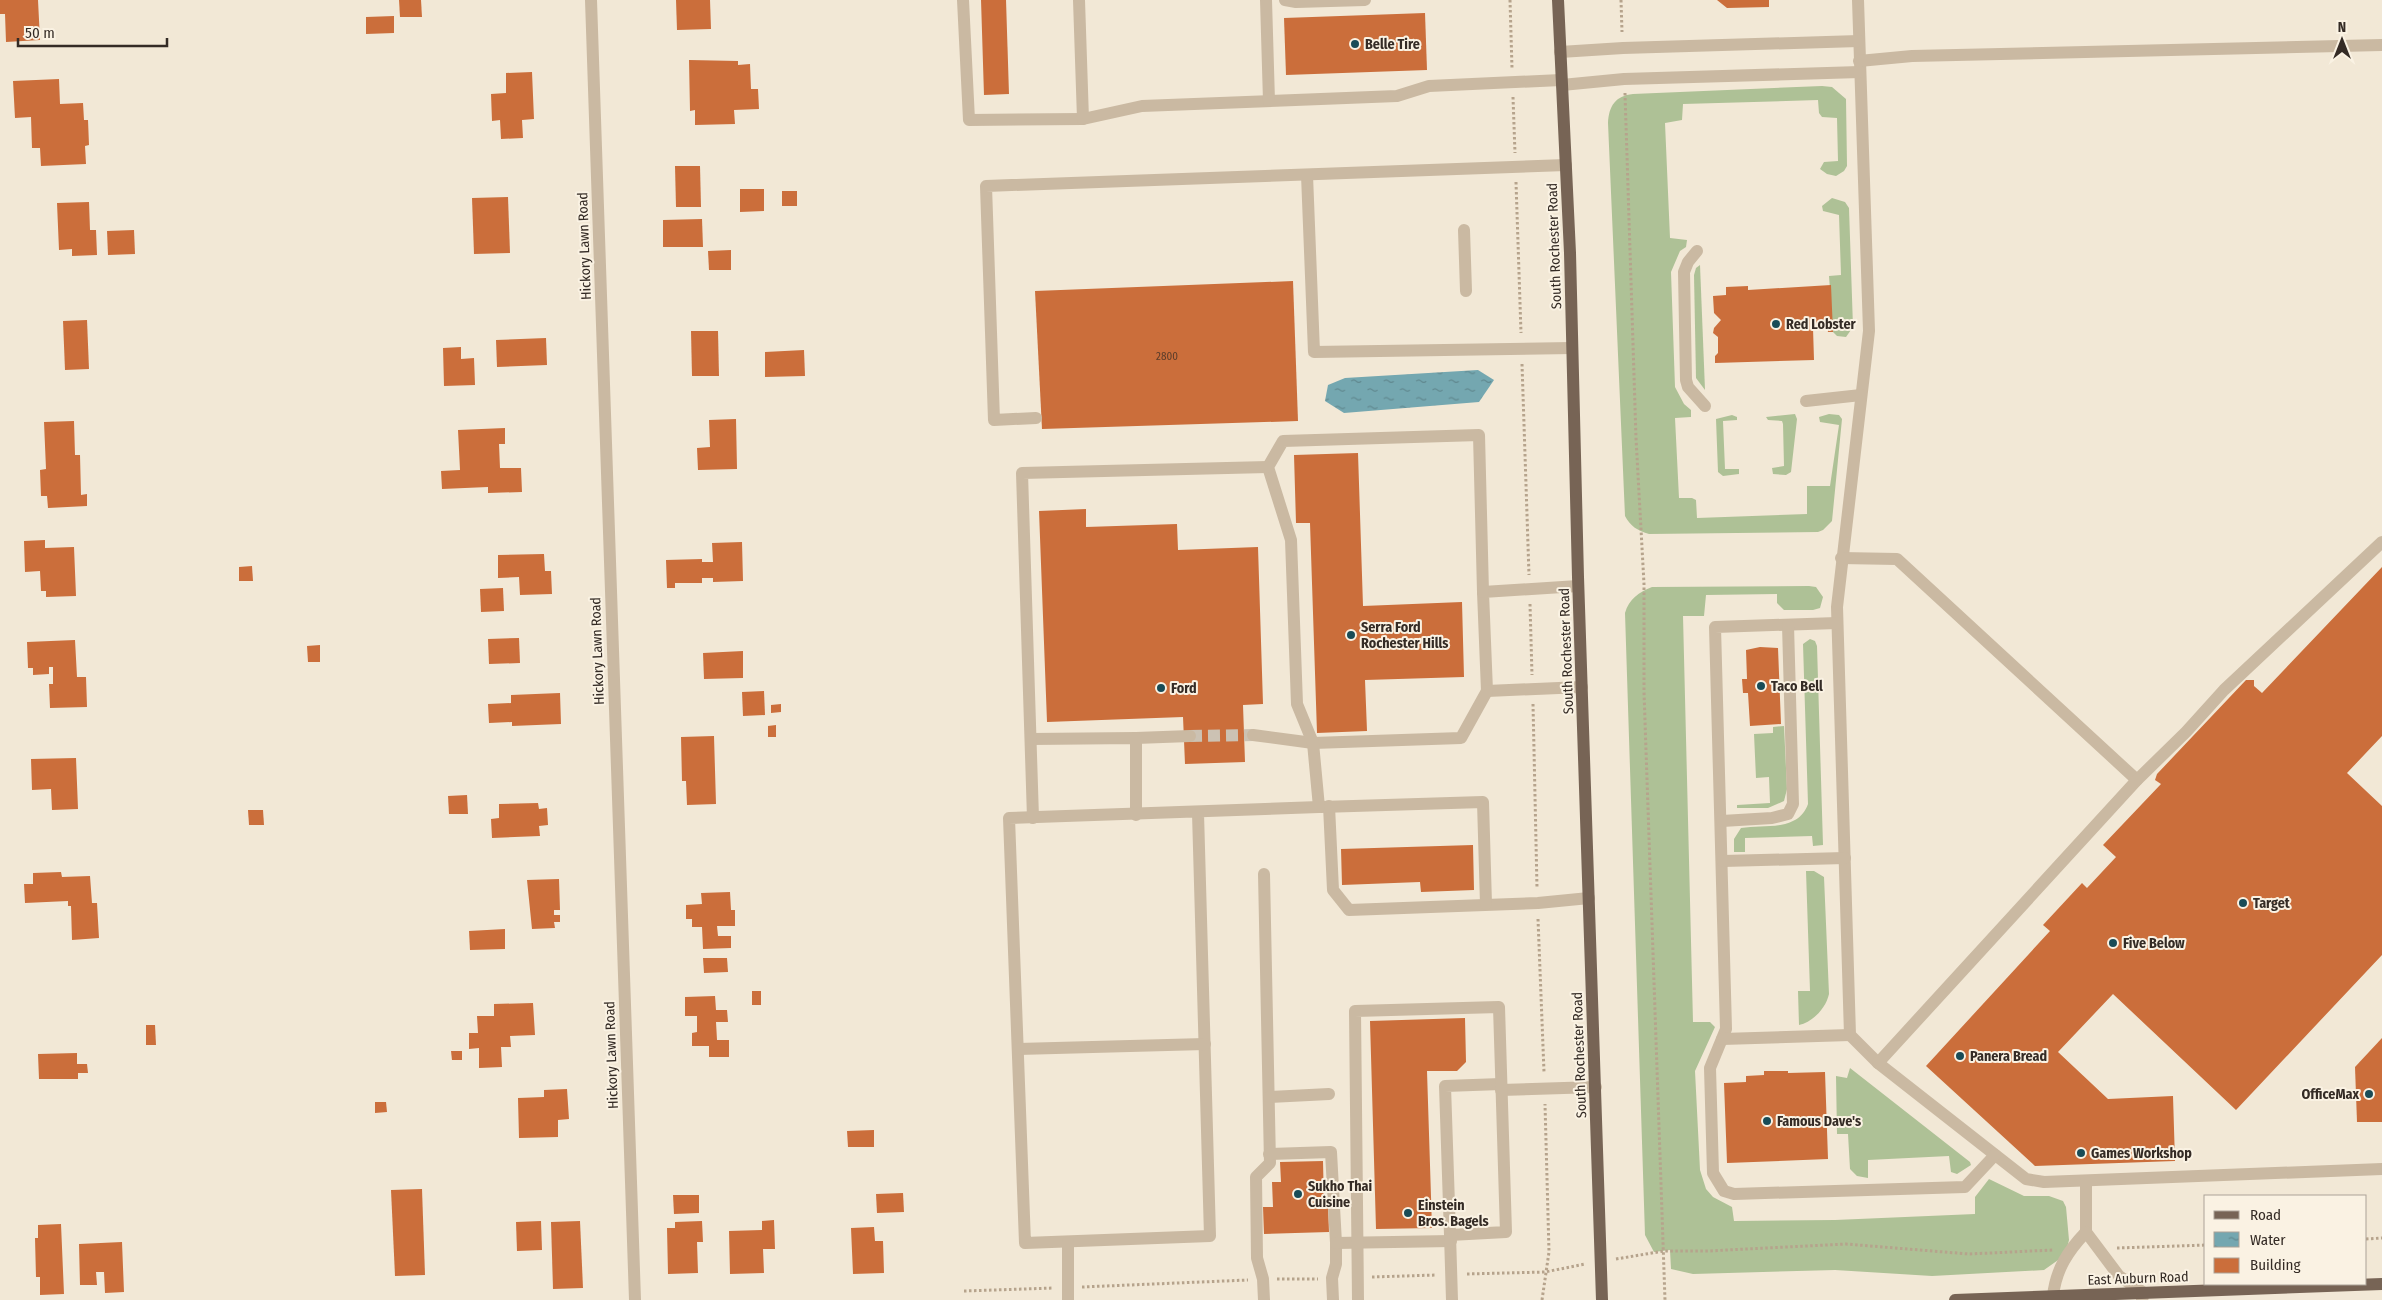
<svg xmlns="http://www.w3.org/2000/svg" width="2382" height="1300" viewBox="0 0 2382 1300" font-family="'Fira Sans Condensed',sans-serif">
<style>
.grass{fill:#aec196}
.water{fill:url(#water-ripples)}
.building{fill:#cb6e3b}
.lines{fill:none;stroke-linecap:round;stroke-linejoin:round}
.minor-tunnel{stroke:#ccc2b3;stroke-width:12;stroke-dasharray:12 6;stroke-linecap:butt}
.path{stroke:#b6a38c;stroke-width:3;stroke-dasharray:2.5 2.5;stroke-linecap:butt}
.minor{stroke:#cab9a2;stroke-width:12}
.major{stroke:#776455;stroke-width:12}
.poi-dot{fill:#194c57;stroke:#faf2e3;stroke-width:2}
.labels{text-anchor:middle;stroke-width:4;stroke-linejoin:round;paint-order:stroke}
.number-label{font-size:11px;fill:#5a3c2a}
.poi-label{font-size:14px;font-weight:bold;fill:#342b25;stroke:#faf2e3;text-anchor:start}
.street-label{font-size:14px;fill:#342b25;stroke:#faf2e3}
</style>
<defs>
<pattern id="water-ripples" width="26" height="14" patternUnits="userSpaceOnUse" patternTransform="scale(1.25)"><rect width="26" height="14" fill="#74a7b0"/><path d="M2 4q2-2 4 0t4 0M15 11q2-2 4 0t4 0" fill="none" stroke="#60888f"/></pattern>
</defs>
<rect width="100%" height="100%" fill="#f2e8d6"/>
<!-- grass -->
<g class="grass">
<path d="M1822,86L1832,87L1846,99L1847,166L1844,171L1836,176L1827,174L1820,169L1824,162L1838,161L1837,118L1822,117L1819,113L1818,100L1683,104L1682,120L1665,123L1670,238L1687,240L1686,247L1680,251L1671,272L1675,387L1684,404L1691,410V417L1675,418L1679,498H1692L1696,500L1697,518L1807,514V486H1830L1839,425L1820,422L1819,417L1829,414L1839,415L1842,419L1832,521L1823,530L1818,532L1649,534C1638,531 1630,526 1625,516L1608,123C1609,106 1615,96 1633,94Z"/>
<polygon points="1832,198 1845,202 1849,208 1853,327 1846,337 1837,336 1833,332 1829,276 1841,275 1839,215 1823,211 1822,206"/>
<polygon points="1700,265 1705,390 1696,378 1694,275 1696,268"/>
<polygon points="1795,414 1797,419 1791,472 1786,475 1773,474 1772,468 1784,466 1783,424 1782,421 1768,420 1766,417"/>
<polygon points="1732,415 1737,417 1737,420 1723,421 1725,469 1739,469 1739,474 1723,476 1718,472 1716,419"/>
<path d="M1809,586L1816,587L1823,597L1820,608L1813,610H1784L1777,603V594L1706,595L1704,616H1683L1693,1022H1710L1715,1027L1695,1071L1700,1170L1706,1189L1713,1197L1732,1207L1734,1221L1835,1220L1975,1214V1197L1989,1179L2024,1196H2049L2063,1201L2066,1207L2069,1240L2067,1248L2061,1258L2044,1270L1932,1276L1835,1270L1693,1274L1671,1269L1670,1250L1654,1252L1645,1235L1625,613C1629,599 1639,592 1652,587Z"/>
<path d="M1810,639L1815,641L1817,646L1823,845L1813,846L1812,836L1745,838V852H1734V839L1741,828C1765,824 1798,832 1808,804L1803,644Z"/>
<polygon points="1784,726 1787,789 1784,801 1768,808 1737,808 1737,805 1770,803 1769,777 1756,778 1754,734 1773,733 1773,727"/>
<path d="M1806,871H1814L1824,877L1829,994C1826,1008 1813,1022 1799,1025L1798,991H1810Z"/>
<polygon points="1850,1068 1970,1162 1971,1165 1957,1174 1951,1172 1949,1156 1868,1160 1868,1178 1857,1176 1850,1169 1848,1134 1837,1134 1836,1076 1847,1078"/>
</g>
<!-- water -->
<polygon class="water" points="1478,370 1494,380 1479,402 1344,413 1325,401 1328,385 1345,378"/>
<!-- building -->
<g class="building">
<polygon points="0,0 38,0 40,40 6,42 5,14 0,14"/>
<polygon points="399,0 421,0 422,17 400,17"/>
<polygon points="676,0 710,0 711,29 677,30"/>
<polygon points="981,0 1006,0 1009,94 984,95"/>
<polygon points="1717,0 1769,0 1769,7 1727,8"/>
<polygon points="1425,13 1427,70 1286,75 1284,18"/>
<polygon points="394,16 394,33 366,34 366,17"/>
<polygon points="689,60 738,61 738,65 750,64 751,89 758,89 759,109 734,110 735,124 695,125 695,110 690,111"/>
<polygon points="532,72 534,119 522,120 523,138 501,139 500,120 492,121 491,94 506,93 506,73"/>
<polygon points="59,79 60,104 83,103 84,120 88,120 89,145 85,146 86,164 41,166 40,148 32,148 31,117 15,118 13,81"/>
<polygon points="675,166 700,166 701,207 676,207"/>
<polygon points="740,189 764,189 764,211 740,212"/>
<rect x="782" y="191" width="15" height="15"/>
<polygon points="508,197 510,253 474,254 472,198"/>
<polygon points="89,202 90,230 96,230 97,255 72,256 72,249 59,250 57,203"/>
<polygon points="702,219 703,247 663,247 663,220"/>
<polygon points="134,230 135,254 108,255 107,231"/>
<polygon points="731,250 731,270 709,270 708,251"/>
<polygon points="1293,281 1298,421 1042,429 1035,291"/>
<polygon points="1831,285 1833,332 1828,332 1827,327 1813,328 1814,360 1715,363 1715,356 1718,353 1718,337 1713,333 1714,328 1721,320 1714,313 1713,296 1726,295 1726,287 1748,286 1748,290"/>
<polygon points="87,320 89,369 65,370 63,321"/>
<polygon points="691,331 718,331 719,376 692,376"/>
<polygon points="546,338 547,365 497,367 496,340"/>
<polygon points="461,347 461,359 474,358 475,385 444,386 443,348"/>
<polygon points="804,350 805,376 765,377 765,352"/>
<polygon points="736,419 737,469 698,470 697,448 710,447 709,420"/>
<polygon points="74,421 75,455 80,455 81,495 87,494 87,506 48,508 47,496 41,496 40,470 46,469 44,422"/>
<polygon points="505,428 505,444 499,444 500,468 521,468 522,492 488,493 488,487 442,489 441,471 460,470 458,430"/>
<polygon points="1358,453 1363,606 1462,602 1464,677 1365,680 1367,731 1317,733 1310,523 1296,523 1294,455"/>
<polygon points="1086,509 1086,527 1177,524 1178,550 1258,547 1263,704 1243,705 1245,762 1185,764 1183,717 1047,722 1039,511"/>
<polygon points="45,540 45,548 74,547 76,596 46,597 46,591 41,591 40,571 25,572 24,541"/>
<polygon points="742,542 743,581 713,582 713,578 702,578 702,583 675,583 675,588 667,588 666,560 702,559 702,562 713,562 712,543"/>
<polygon points="544,554 545,571 551,571 552,594 520,595 519,577 498,578 498,555"/>
<polygon points="252,566 253,581 239,581 239,567"/>
<polygon points="2382,567 2382,736 2347,773 2382,806 2382,955 2236,1110 2113,994 2058,1052 2108,1099 2173,1096 2175,1161 2035,1166 1926,1066 2050,931 2043,925 2082,883 2087,888 2116,857 2103,845 2161,784 2155,780 2157,774 2246,680 2254,680 2254,686 2262,693"/>
<polygon points="503,588 504,611 481,612 480,589"/>
<polygon points="519,638 520,663 489,664 488,639"/>
<polygon points="75,640 77,677 86,677 87,707 50,708 49,684 53,684 53,667 49,667 49,674 33,675 33,668 28,668 27,642"/>
<polygon points="320,645 320,662 308,662 307,646"/>
<polygon points="1760,647 1778,648 1781,724 1750,726 1748,693 1743,693 1742,679 1747,679 1746,650"/>
<polygon points="743,651 743,678 704,679 703,653"/>
<polygon points="764,691 765,715 743,716 742,692"/>
<polygon points="560,693 561,724 512,726 512,722 489,723 488,704 511,703 511,695"/>
<polygon points="781,704 781,712 771,713 771,705"/>
<polygon points="776,725 776,737 768,737 768,726"/>
<polygon points="714,736 716,804 687,805 686,781 682,781 681,737"/>
<polygon points="76,758 78,809 52,810 51,789 32,790 31,759"/>
<polygon points="467,795 468,814 449,814 448,796"/>
<polygon points="538,803 539,809 547,808 548,825 539,826 540,836 492,838 491,819 499,818 499,804"/>
<polygon points="248,810 263,810 264,825 249,825"/>
<polygon points="1473,845 1474,890 1421,892 1420,882 1342,885 1341,849"/>
<polygon points="61,872 62,877 90,876 92,903 97,903 99,938 72,940 71,906 68,906 68,901 25,903 24,884 33,884 33,873"/>
<polygon points="559,879 560,910 554,910 554,915 560,915 560,922 554,922 555,928 532,929 527,880"/>
<polygon points="730,892 731,910 735,910 735,926 717,926 718,936 731,936 731,948 703,949 702,927 692,927 692,919 686,919 686,905 702,904 701,893"/>
<polygon points="505,929 505,949 470,950 469,931"/>
<polygon points="703,958 727,958 728,972 704,973"/>
<rect x="752" y="991" width="9" height="14"/>
<polygon points="715,996 716,1010 727,1010 728,1022 716,1022 717,1040 729,1040 729,1057 709,1057 709,1046 692,1046 692,1033 697,1032 697,1016 685,1016 685,997"/>
<polygon points="533,1003 535,1035 510,1036 511,1047 501,1047 502,1067 479,1068 479,1048 469,1049 469,1033 478,1033 477,1016 494,1016 494,1004"/>
<polygon points="1465,1018 1466,1062 1457,1071 1427,1071 1432,1228 1376,1229 1370,1021"/>
<polygon points="146,1025 155,1025 156,1045 146,1045"/>
<polygon points="2382,1038 2382,1122 2357,1122 2355,1067"/>
<polygon points="451,1051 462,1051 462,1060 452,1060"/>
<polygon points="77,1053 77,1064 87,1064 88,1073 78,1073 78,1079 39,1079 38,1054"/>
<polygon points="1764,1071 1788,1071 1788,1073 1825,1072 1828,1159 1727,1163 1724,1083 1746,1082 1746,1076 1764,1075"/>
<polygon points="567,1089 569,1119 558,1120 558,1137 519,1138 518,1098 544,1097 544,1090"/>
<polygon points="375,1102 386,1102 387,1112 375,1113"/>
<polygon points="874,1130 874,1147 848,1147 847,1131"/>
<polygon points="1323,1161 1324,1206 1328,1206 1329,1232 1264,1234 1263,1207 1273,1207 1272,1182 1281,1182 1280,1162"/>
<polygon points="422,1189 425,1275 395,1276 391,1190"/>
<polygon points="903,1193 904,1212 877,1213 876,1194"/>
<polygon points="673,1195 699,1195 699,1213 674,1214"/>
<polygon points="774,1220 775,1249 763,1249 764,1273 730,1274 729,1231 762,1230 762,1221"/>
<polygon points="541,1221 542,1250 517,1251 516,1222"/>
<polygon points="580,1221 583,1288 553,1289 551,1222"/>
<polygon points="702,1221 703,1242 697,1242 698,1273 668,1274 667,1228 675,1228 675,1222"/>
<polygon points="61,1224 64,1294 40,1295 40,1277 36,1277 35,1238 38,1238 38,1225"/>
<polygon points="874,1227 875,1241 883,1241 884,1273 853,1274 851,1228"/>
<polygon points="122,1242 124,1292 105,1293 104,1272 96,1272 97,1285 80,1285 79,1244"/>
</g>
<g class="lines">
<!-- minor-tunnel -->
<polyline class="minor-tunnel" points="1190,736 1253,735"/>
<!-- path -->
<g class="path">
<polyline points="1510,0 1512,68"/>
<polyline points="1621,0 1622,32"/>
<polyline points="1625,93 1636,438 1644,584 1644,692 1665,1300"/>
<polyline points="1513,97 1515,153"/>
<polyline points="1516,182 1521,333"/>
<polyline points="1522,364 1529,575"/>
<polyline points="1530,604 1532,675"/>
<polyline points="1533,704 1537,888"/>
<polyline points="1538,919 1544,1072"/>
<polyline points="2366,1239 2382,1238"/>
<polyline points="2117,1248 2206,1245"/>
<polyline points="1616,1259 1664,1251 1708,1251 1846,1244 1969,1254 2053,1250"/>
<polyline points="1467,1274 1545,1272 1585,1264"/>
<polyline points="1372,1277 1436,1275"/>
<polyline points="1277,1279 1318,1279"/>
<polyline points="1082,1287 1248,1280"/>
<polyline points="964,1291 1053,1288"/>
<polyline points="1542,1300 1549,1252 1545,1104"/>
</g>
<!-- minor -->
<g class="minor">
<polyline points="591,0 635,1300"/>
<polyline points="963,0 969,120 1083,119"/>
<polyline points="1079,0 1083,119 1142,106 1397,96 1429,86 1561,80"/>
<polyline points="1266,0 1269,101"/>
<polyline points="1285,0 1296,2 1365,0"/>
<polyline points="1858,0 1869,331 1837,607 1850,1035 1878,1063 2026,1179 2044,1182 2382,1169"/>
<polyline points="1560,52 1623,48 1859,41"/>
<polyline points="1859,61 1912,56 2382,45"/>
<polyline points="1562,85 1624,79 1860,72"/>
<polyline points="1307,175 1314,352 1572,348"/>
<polyline points="1464,230 1466,291"/>
<polyline points="1697,251 1688,262 1684,272 1686,380 1688,387 1705,406"/>
<polyline points="1806,401 1861,395"/>
<polyline points="1036,418 994,420 986,186 1566,165"/>
<polyline points="1841,558 1897,559 2137,780"/>
<polyline points="1578,586 1483,592 1487,691 1582,687"/>
<polyline points="1837,623 1715,627 1726,1029 1710,1068 1713,1173 1724,1191 1734,1194 1965,1187 1995,1155"/>
<polyline points="1253,735 1313,743 1461,738 1487,691"/>
<polyline points="1136,738 1190,736"/>
<polyline points="1031,739 1136,738 1136,815"/>
<polyline points="1329,806 1333,890 1349,910 1538,903 1589,898"/>
<polyline points="1321,807 1483,802 1486,904"/>
<polyline points="1198,813 1210,1236 1025,1243 1009,818 1319,807 1313,743 1297,704 1291,540 1268,467 1283,441 1479,435 1483,592"/>
<polyline points="1033,818 1022,473 1268,467"/>
<polyline points="1722,821 1772,818 1788,814 1793,804 1788,625"/>
<polyline points="1723,861 1845,858"/>
<polyline points="1264,874 1270,1163 1256,1177 1257,1258 1263,1279 1264,1300"/>
<polyline points="1722,1039 1850,1035"/>
<polyline points="1018,1049 1205,1044"/>
<polyline points="1878,1063 2137,780 2186,732 2224,690 2382,542"/>
<polyline points="1501,1090 1596,1087"/>
<polyline points="1269,1097 1329,1094"/>
<polyline points="1269,1154 1331,1152 1336,1243 1336,1264 1332,1278 1333,1300"/>
<polyline points="2086,1181 2086,1232 2119,1276 2144,1293 2142,1300"/>
<polyline points="1450,1235 1445,1086 1501,1084"/>
<polyline points="1068,1242 1068,1300"/>
<polyline points="1336,1243 1451,1241"/>
<polyline points="1358,1300 1355,1011 1499,1007 1506,1232 1450,1235 1452,1300"/>
<path d="M2056,1300L2053,1296C2056,1269 2068,1251 2086,1232"/>
</g>
<!-- major -->
<g class="major">
<polyline points="1558,0 1570,253 1578,577 1602,1300"/>
<polyline points="1955,1300 2382,1284"/>
</g>
</g>
<!-- markers -->
<g class="poi-dot">
<circle cx="1355" cy="44" r="5"/>
<circle cx="1776" cy="324" r="5"/>
<circle cx="1351" cy="635" r="5"/>
<circle cx="1761" cy="686" r="5"/>
<circle cx="1161" cy="688" r="5"/>
<circle cx="2243" cy="903" r="5"/>
<circle cx="2113" cy="943" r="5"/>
<circle cx="1960" cy="1056" r="5"/>
<circle cx="2369" cy="1094" r="5"/>
<circle cx="1767" cy="1121" r="5"/>
<circle cx="2081" cy="1153" r="5"/>
<circle cx="1298" cy="1194" r="5"/>
<circle cx="1408" cy="1213" r="5"/>
</g>
<g class="labels">
<!-- number labels -->
<g class="number-label">
<text x="1167" y="360">2800</text>
</g>
<!-- poi labels -->
<g class="poi-label">
<text x="1365" y="49">Belle Tire</text>
<text x="1786" y="329">Red Lobster</text>
<text x="1361" y="632">Serra Ford<tspan x="1361" dy="16">Rochester Hills</tspan></text>
<text x="1771" y="691">Taco Bell</text>
<text x="1171" y="693">Ford</text>
<text x="2253" y="908">Target</text>
<text x="2123" y="948">Five Below</text>
<text x="1970" y="1061">Panera Bread</text>
<text x="2359" y="1099" text-anchor="end">OfficeMax</text>
<text x="1777" y="1126">Famous Dave's</text>
<text x="2091" y="1158">Games Workshop</text>
<text x="1308" y="1191">Sukho Thai<tspan x="1308" dy="16">Cuisine</tspan></text>
<text x="1418" y="1210">Einstein<tspan x="1418" dy="16">Bros. Bagels</tspan></text>
</g>
<!-- street labels -->
<g class="street-label">
<text transform="translate(584 246) rotate(-92)" y="5">Hickory Lawn Road</text>
<text transform="translate(1554 246) rotate(-92)" y="5">South Rochester Road</text>
<text transform="translate(597 651) rotate(-92)" y="5">Hickory Lawn Road</text>
<text transform="translate(1566 651) rotate(-92)" y="5">South Rochester Road</text>
<text transform="translate(611 1055) rotate(-92)" y="5">Hickory Lawn Road</text>
<text transform="translate(1579 1055) rotate(-92)" y="5">South Rochester Road</text>
<text transform="translate(2138 1278) rotate(-2)" y="5">East Auburn Road</text>
</g>
</g>
<!-- legend -->
<rect x="2204" y="1195" width="162" height="90" fill="#faf2e3" stroke="#aba297"/>
<rect x="2214" y="1211" width="25" height="8" fill="#776455" stroke="#aba297"/>
<text x="2250" y="1220" font-size="15" fill="#342b25">Road</text>
<rect x="2214" y="1232" width="25" height="15" fill="url(#water-ripples)" stroke="#aba297"/>
<text x="2250" y="1245" font-size="15" fill="#342b25">Water</text>
<rect x="2214" y="1258" width="25" height="15" fill="#cb6e3b" stroke="#aba297"/>
<text x="2250" y="1270" font-size="15" fill="#342b25">Building</text>
<!-- north arrow -->
<g transform="translate(2342 40)" stroke="#faf2e3" stroke-width="4" paint-order="stroke">
<path d="M0-4L9 19L0 12L-9 19Z" fill="#342b25"/>
<text y="-8" font-size="14" font-weight="bold" text-anchor="middle" fill="#342b25">N</text>
</g>
<!-- scale -->
<path d="M18 38v8h149v-8" fill="none" stroke="#342b25" stroke-width="2.5"/>
<text x="25" y="38" font-size="15" fill="#342b25" stroke="#faf2e3" stroke-width="4" paint-order="stroke">50 m</text>
</svg>
